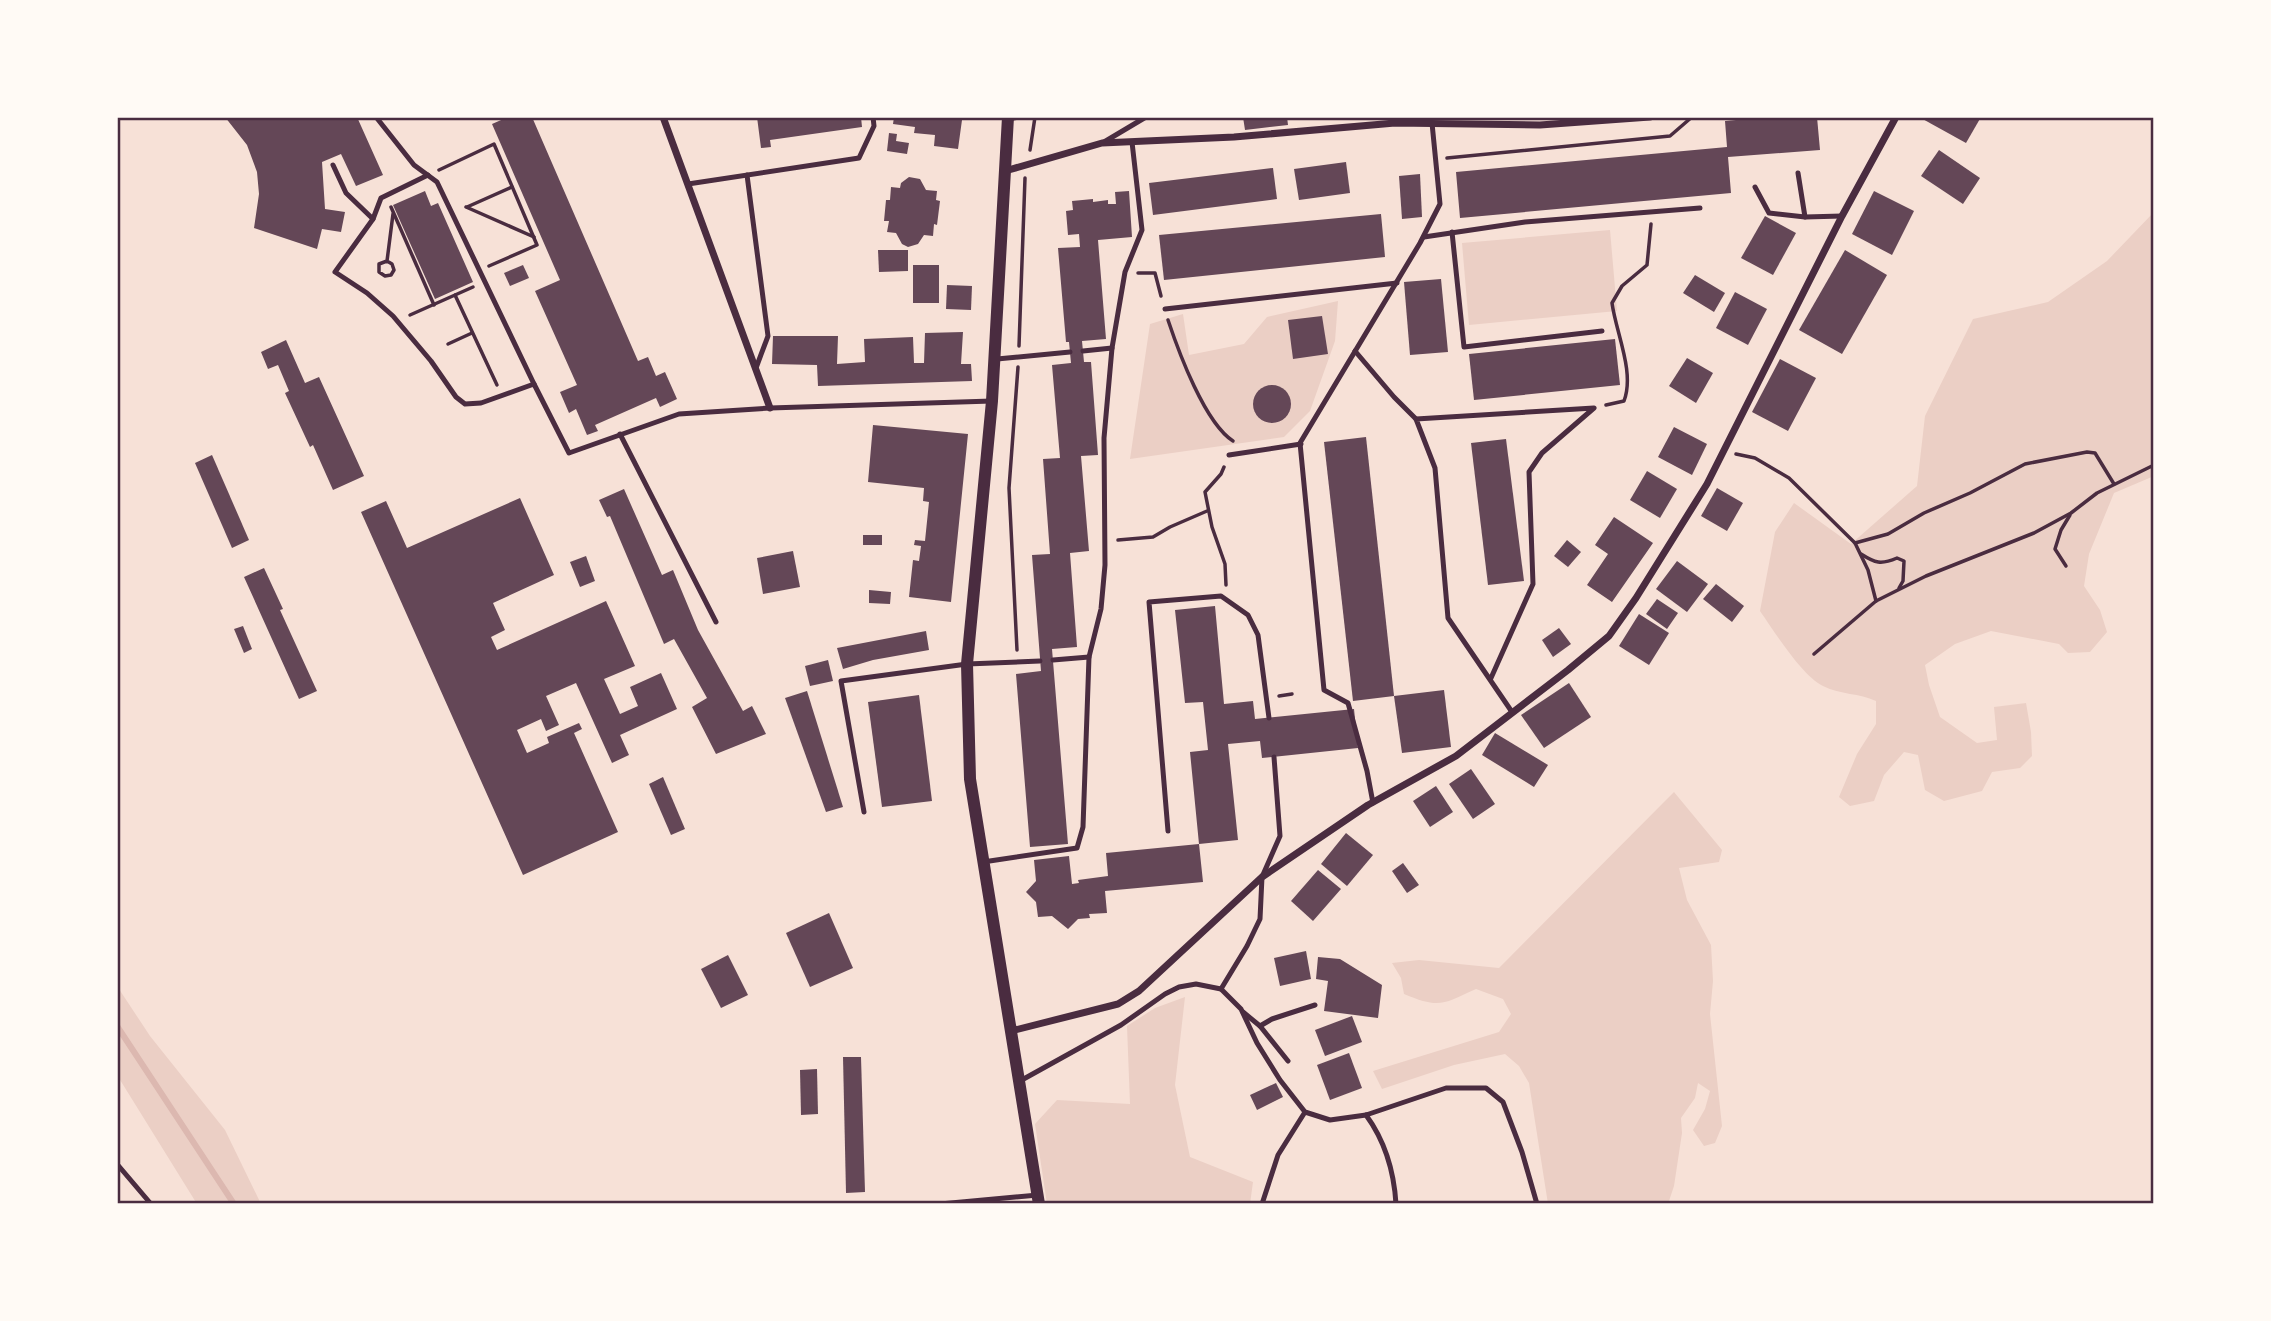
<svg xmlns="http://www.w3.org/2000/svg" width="2271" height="1321" viewBox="0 0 2271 1321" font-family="'Exo 2',sans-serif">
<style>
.green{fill:#ebcfc5}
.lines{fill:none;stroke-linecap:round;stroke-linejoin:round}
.stream{stroke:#dcb8b0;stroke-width:6}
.building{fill:#644757}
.path{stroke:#4a2c40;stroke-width:3.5}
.service{stroke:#4a2c40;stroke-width:5}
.minor{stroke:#4a2c40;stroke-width:7}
.tertiary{stroke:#4a2c40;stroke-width:12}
.neatline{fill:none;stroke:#4a2c40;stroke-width:2.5}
</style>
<rect width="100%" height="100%" fill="#f7e1d7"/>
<!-- green -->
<g class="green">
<path d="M2154,212V476L2114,493L2089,554L2084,586L2100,610L2107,632L2090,652L2068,653L2059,644L1991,631L1955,644L1925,665L1929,685L1940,717L1977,743L1997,740L1994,707L2026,703L2031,732L2032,756L2020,768L1992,772L1982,791L1944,801L1925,790L1918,755L1904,752L1884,775L1874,801L1850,806L1839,797L1857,754L1876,724V701C1859,693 1841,695 1823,686C1802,676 1774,631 1760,611L1775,532L1794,503L1851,544L1917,486L1925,416L1973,319L2048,302L2107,261Z"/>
<polygon points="1610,230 1617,311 1469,325 1462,243"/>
<polygon points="1338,301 1335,341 1310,411 1284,437 1130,459 1150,324 1183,314 1189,355 1244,344 1267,317"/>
<path d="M1674,792L1722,850L1719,862L1679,868L1687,900L1711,945L1713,981L1710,1014L1722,1126L1715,1143L1704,1146L1693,1130L1705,1109L1710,1091L1698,1083L1695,1098L1681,1118L1682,1133L1674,1186L1668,1204H1548L1529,1083L1519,1066L1505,1054L1454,1065L1382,1089L1373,1071L1499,1032L1511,1014L1503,999L1476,989C1443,1004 1440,1009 1404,994L1401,978L1392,963L1419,960L1499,968Z"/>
<polygon points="117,986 150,1036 225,1130 261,1204 197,1204 117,1075"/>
<polygon points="1185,997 1175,1085 1190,1157 1253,1182 1250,1204 1047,1204 1035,1124 1057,1100 1130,1104 1127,1026 1155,1008"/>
</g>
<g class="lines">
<!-- stream -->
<polyline class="stream" points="117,1026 234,1204"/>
</g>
<!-- building -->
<g class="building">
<polygon points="225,117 357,117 383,175 356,186 341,154 322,162 325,209 345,212 341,232 322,229 317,249 254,228 259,194 257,172 247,145"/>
<polygon points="508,117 532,117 638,361 648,357 656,376 665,372 677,399 660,407 656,398 595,425 598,431 587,435 576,409 569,413 560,392 577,385 535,291 560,280 492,124"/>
<polygon points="757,117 861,117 862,127 770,140 771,147 761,148"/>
<polygon points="894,117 941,117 962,120 958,149 934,146 935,135 914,133 915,127 893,124"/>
<polygon points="1243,117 1287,117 1288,125 1245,130"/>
<polygon points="1769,117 1817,117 1820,150 1728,157 1731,193 1460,218 1456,172 1727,147 1725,121"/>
<polygon points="1919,117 1981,117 1966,143"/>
<polygon points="889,133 897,134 896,141 909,143 907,154 887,151"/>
<polygon points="1939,150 1980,178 1963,204 1921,176"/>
<polygon points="1346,162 1350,193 1299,200 1294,169"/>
<polygon points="1273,168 1277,199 1153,215 1149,183"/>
<polygon points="1420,174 1422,217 1402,219 1399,176"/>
<polygon points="909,177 920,179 926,190 937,191 936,200 940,201 937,225 934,224 933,236 924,235 918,244 908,247 902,244 896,233 887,232 889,221 884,221 886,200 890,200 891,187 900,188 901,183"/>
<polygon points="425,191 431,206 438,203 473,282 435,299 393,205"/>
<polygon points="1129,191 1132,237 1098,240 1106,339 1082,341 1084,362 1091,362 1098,455 1081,456 1089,551 1070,553 1077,647 1052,649 1068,844 1030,847 1016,674 1041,671 1032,555 1050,554 1043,459 1060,458 1052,365 1071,363 1069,342 1066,342 1058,248 1080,247 1079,234 1068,235 1066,211 1073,210 1072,201 1093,199 1093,202 1108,200 1108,204 1116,204 1115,192"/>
<polygon points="1874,191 1914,211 1892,255 1852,234"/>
<polygon points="1381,214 1385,257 1164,280 1159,235"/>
<polygon points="1765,216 1796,233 1773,275 1741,258"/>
<polygon points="878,250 908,250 908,271 879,272"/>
<polygon points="1845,250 1887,275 1842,354 1799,330"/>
<polygon points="523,265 529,278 510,286 504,273"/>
<rect x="913" y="265" width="26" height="38"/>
<polygon points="1695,275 1725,293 1714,312 1683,293"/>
<polygon points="1441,279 1448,352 1410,355 1404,282"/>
<polygon points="947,285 972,286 971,310 946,309"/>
<polygon points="1735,292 1767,309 1748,345 1716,328"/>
<polygon points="1322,316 1328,354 1293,359 1288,320"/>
<polygon points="963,332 961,364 971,364 972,381 818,386 817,365 772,364 773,336 838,336 837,364 865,362 864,339 913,337 914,363 924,363 925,333"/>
<polygon points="1615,339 1620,385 1474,400 1469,354"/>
<polygon points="286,340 305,383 319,377 364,476 333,490 313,445 310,447 285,393 289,391 278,365 268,369 261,352"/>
<polygon points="1687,358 1713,373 1696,403 1669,386"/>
<polygon points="1780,359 1816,378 1788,431 1752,412"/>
<circle cx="1272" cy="404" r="19"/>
<polygon points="873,425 968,434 951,602 909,597 913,560 919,561 921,546 914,545 915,540 925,541 929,502 923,501 924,488 868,482"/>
<polygon points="1674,427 1707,444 1692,475 1658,457"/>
<polygon points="1366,437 1394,696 1353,701 1324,442"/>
<polygon points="1506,439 1524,581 1488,585 1471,443"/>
<polygon points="212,455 249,540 232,548 195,463"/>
<polygon points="1647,471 1677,489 1660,518 1630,500"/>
<polygon points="1717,488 1743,503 1727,531 1701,516"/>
<polygon points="624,489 662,575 673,570 698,630 743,711 752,706 766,734 716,754 692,707 707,698 674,639 664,644 610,516 607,517 599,500"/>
<polygon points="520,498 554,575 493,603 505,630 491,637 497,650 606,601 635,666 604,679 620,714 638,706 630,687 661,673 677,709 620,735 629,755 612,763 576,683 546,696 559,725 546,731 541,719 517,730 527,753 549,743 547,737 579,723 582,729 574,733 618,832 523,875 361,512 386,501 407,548"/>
<polygon points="1614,517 1653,543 1612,602 1587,585 1608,554 1595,545"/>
<rect x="863" y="535" width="19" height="10"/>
<polygon points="1567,540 1581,552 1568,567 1554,556"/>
<polygon points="793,551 800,587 763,594 757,558"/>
<polygon points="586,556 595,581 580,587 570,562"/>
<polygon points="1677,561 1708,584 1687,612 1656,589"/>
<polygon points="264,568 283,609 280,610 317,691 299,699 244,577"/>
<polygon points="1716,584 1744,606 1732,622 1703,599"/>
<polygon points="869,590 891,592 890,604 869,603"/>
<polygon points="1657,599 1678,613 1667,629 1646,614"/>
<polygon points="1215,606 1224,704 1253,701 1255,719 1354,709 1358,748 1262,758 1260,741 1228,744 1238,840 1199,844 1190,752 1208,750 1203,702 1185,703 1175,610"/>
<polygon points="1639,614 1669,633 1649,665 1619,646"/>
<polygon points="243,626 252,649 244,653 234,629"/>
<polygon points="1559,628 1571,644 1553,657 1542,640"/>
<polygon points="926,631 929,650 873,660 843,669 837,648"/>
<polygon points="828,660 833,681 810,686 805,666"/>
<polygon points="1569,683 1591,717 1544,748 1521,715"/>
<polygon points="1444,690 1451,747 1402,753 1394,696"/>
<polygon points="807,691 843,807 826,812 785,698"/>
<polygon points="919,695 932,801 882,807 868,702"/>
<polygon points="1495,733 1548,765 1534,787 1482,755"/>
<polygon points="1471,769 1495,804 1473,819 1449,784"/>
<polygon points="663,777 685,829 671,835 649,784"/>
<polygon points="1436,786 1453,812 1430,827 1413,801"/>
<polygon points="1346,833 1373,855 1347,886 1321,864"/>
<polygon points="1199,844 1203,882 1105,891 1107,913 1089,914 1090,918 1078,919 1068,929 1052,916 1038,917 1036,902 1026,892 1036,881 1034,860 1069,856 1072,884 1079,883 1078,880 1108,876 1106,853"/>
<polygon points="1403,863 1419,885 1407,893 1392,871"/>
<polygon points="1318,870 1341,889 1313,921 1291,901"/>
<polygon points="829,913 853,968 810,987 786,933"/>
<polygon points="1306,951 1311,979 1280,986 1274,958"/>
<polygon points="728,955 748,995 721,1008 701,969"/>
<polygon points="1318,957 1340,959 1382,985 1378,1018 1324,1011 1328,981 1316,979"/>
<polygon points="1352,1016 1362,1042 1325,1056 1315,1030"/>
<polygon points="1349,1053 1362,1088 1330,1100 1317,1065"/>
<polygon points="843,1057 861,1057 865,1192 846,1193"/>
<polygon points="817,1069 818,1114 801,1115 800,1070"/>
<polygon points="1276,1083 1283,1097 1257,1110 1250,1095"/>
</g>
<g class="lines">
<!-- path -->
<g class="path">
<polyline points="1030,150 1035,117"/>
<polyline points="1447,158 1670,136 1692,117"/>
<polyline points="439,170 494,144 537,245 489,266"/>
<polyline points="391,207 434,305"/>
<polyline points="466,207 534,237"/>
<polyline points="467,207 512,187"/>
<polyline points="387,261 379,264 379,272 385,276 391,275 394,270 392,264 387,261 393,214"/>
<polyline points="1138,273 1155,273 1161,296"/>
<polyline points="455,295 497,385"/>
<polyline points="410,315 473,287"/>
<path d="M1168,320C1179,353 1205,423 1233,441"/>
<polyline points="448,344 472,333"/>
<polyline points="1019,346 1025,178"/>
<path d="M1606,405L1624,401C1635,372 1616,333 1612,303L1622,286L1647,265L1651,224"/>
<polyline points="1736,454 1755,458 1789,478 1855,543 1868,570 1876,601"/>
<polyline points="1224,467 1221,474 1205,492 1212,527 1225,564 1226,585"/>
<polyline points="1118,540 1153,537 1170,527 1207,511"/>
<polyline points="1855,543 1888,534 1924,513 1970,493 2025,464 2087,452 2095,453 2114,484"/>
<path d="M1861,554C1875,563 1881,565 1897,558L1904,561L1903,581L1899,588"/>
<polyline points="2066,566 2055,549 2061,530 2070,515"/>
<polyline points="1017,650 1009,488 1018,367"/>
<polyline points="1814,654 1876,601 1926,576 2034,533 2071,513 2097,493 2154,465"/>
<polyline points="1279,696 1292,694"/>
</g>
<!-- service -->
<g class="service">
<polyline points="376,117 414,165 437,182 534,384"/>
<polyline points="1008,119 1019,117"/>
<polyline points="1104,142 1146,117"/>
<polyline points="333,165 346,193 373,219"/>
<polyline points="1798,173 1805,217 1842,216"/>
<polyline points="428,175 381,198 373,219 335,272 367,293 393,316 431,361 456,397 465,404 481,403 534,384 569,453 679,414 770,408 992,401"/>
<polyline points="747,175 768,336 756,368"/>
<polyline points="688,184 859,158 874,126 873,117"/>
<polyline points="1755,187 1769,213 1805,217"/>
<polyline points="1452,232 1464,347 1602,331"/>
<polyline points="1424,237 1525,222 1700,208"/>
<polyline points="1165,309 1397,283"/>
<polyline points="1083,351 1112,348"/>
<polyline points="1355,351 1394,397 1416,419"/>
<polyline points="997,359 1070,352"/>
<polyline points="620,434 716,622"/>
<polyline points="1229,455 1301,444"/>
<polyline points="1053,660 1089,657"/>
<polyline points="1491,678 1533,584 1529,472 1542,453 1594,408 1416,419 1435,468 1448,618 1512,712"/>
<polyline points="1373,803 1367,771 1348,703 1324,690 1300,443 1420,243 1440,204 1432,123"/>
<polyline points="864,812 841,681 967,664 1040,661"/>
<polyline points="1168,831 1149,602 1221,596 1248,615 1258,635 1269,718"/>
<polyline points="983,862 1077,848 1083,827 1089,657 1101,609 1105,565 1104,438 1112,348 1125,272 1142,230 1132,142"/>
<polyline points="1221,989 1247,946 1260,919 1262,877 1280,836 1274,757"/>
<polyline points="1243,1012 1260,1026 1288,1061"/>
<polyline points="1260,1026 1272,1019 1315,1005"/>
<polyline points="1020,1081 1121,1025 1165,994 1179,987 1196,984 1221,989 1241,1009 1257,1043 1280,1080 1305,1112 1330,1120 1366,1115 1446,1088 1486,1088 1503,1102 1522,1152 1537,1204"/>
<path d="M1366,1115C1385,1141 1394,1171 1396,1204"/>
<polyline points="117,1164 151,1204"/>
<polyline points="940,1204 1038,1195"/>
<polyline points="1262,1204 1278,1155 1305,1112"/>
</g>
<!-- minor -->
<g class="minor">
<polyline points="663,117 770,408"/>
<polyline points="1005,171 1102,143 1234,137 1395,123 1540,125 1650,117"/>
<polyline points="1011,1031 1118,1004 1139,991 1262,877 1368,805 1456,756 1568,670 1609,636 1636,598 1707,484 1842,216 1896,117"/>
</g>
<!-- tertiary -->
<polyline class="tertiary" points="1008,117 992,401 967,664 970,779 1039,1204"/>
</g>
<!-- border -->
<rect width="2271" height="1321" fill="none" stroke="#fffaf5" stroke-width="238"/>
<rect x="119" y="119" width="2033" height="1083" class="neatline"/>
</svg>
